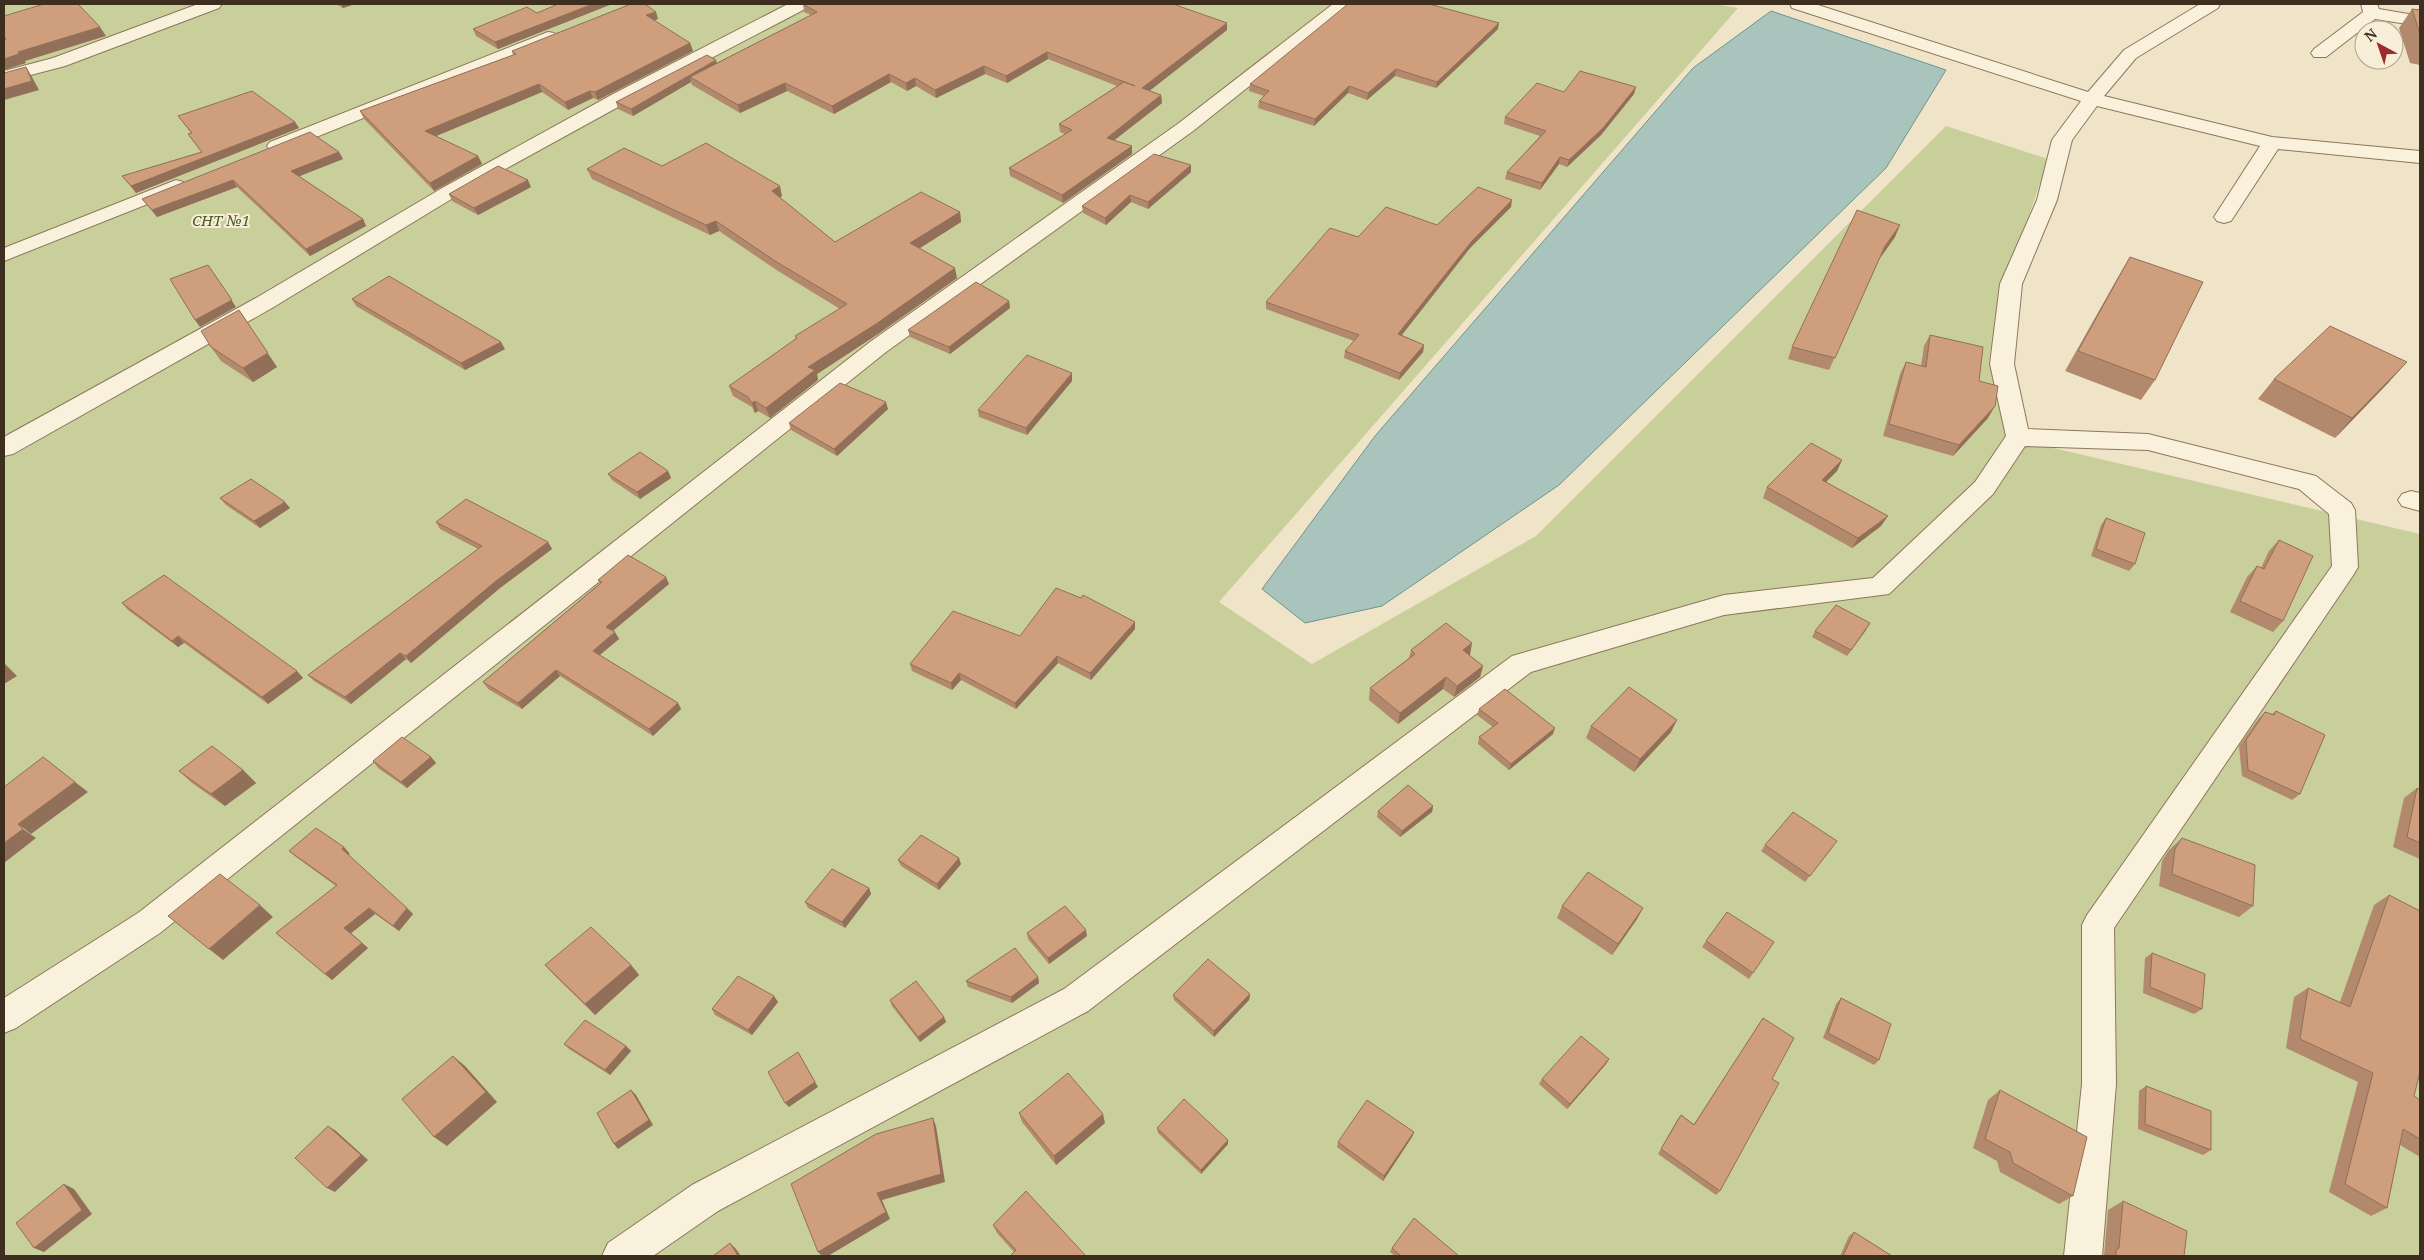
<svg xmlns="http://www.w3.org/2000/svg" width="2424" height="1260" viewBox="0 0 2424 1260" font-family="'Noto Serif',serif">
<style>
.green{fill:#c9cf9b}
.water{fill:#a9c4bc;stroke:#6f938a}
.lines{fill:none;stroke-linecap:round;stroke-linejoin:round}
.minor-casing{stroke:#8d765c;stroke-width:2}
.minor{fill:#faf1dc;fill-rule:evenodd}
.wall{fill:#b2896c}
.shaded-wall{fill:#916f58}
.building{fill:#cf9f7d;stroke:#916f58}
.labels{text-anchor:middle;stroke-width:4;stroke-linejoin:round;paint-order:stroke}
.far-park-label{font-size:15px;font-style:italic;fill:#4d5a26;stroke:#f7eed8}
</style>
<rect width="100%" height="100%" fill="#f0e4c8"/>
<!-- green -->
<polygon class="green" points="4,4 1715,4 1738,8 1219,602 1312,664 1536,536 1946,126 2048,159 2002,296 2024,441 2420,534 2420,1256 4,1256"/>
<!-- water -->
<polygon class="water" points="1771,11 1946,70 1886,168 1559,485 1382,606 1305,623 1262,589 1375,436 1693,68"/>
<g class="lines">
<defs>
<g id="minor">
<polygon points="198,4 222,4 219,8 65,66 4,82 4,71 53,58"/>
<polygon points="788,4 810,4 807,8 629,101 458,195 272,308 13,454 4,456 4,437 256,298 444,187 615,93"/>
<polygon points="1333,4 1352,4 1193,131 886,352 160,933 16,1028 4,1033 4,998 138,913 870,342 1179,123"/>
<polygon points="1790,4 1815,4 2088,92 2124,50 2200,4 2220,4 2218,8 2136,58 2104,96 2272,137 2420,151 2420,163 2278,149 2231,221 2224,223 2217,221 2214,217 2260,146 2097,106 2072,140 2057,200 2022,284 2014,364 2028,429 2148,434 2316,476 2351,503 2355,510 2358,567 2354,574 2114,928 2116,1084 2102,1256 2064,1256 2082,1084 2082,925 2087,915 2332,566 2329,514 2299,489 2148,450 2025,446 1993,494 1889,594 1724,615 1531,672 1088,1011 718,1211 653,1256 602,1256 608,1243 692,1185 1064,989 1512,656 1724,595 1873,578 1975,482 2006,436 1990,364 2000,284 2037,200 2052,140 2081,101 1792,8"/>
<polygon points="2361,4 2377,4 2379,9 2420,16 2420,26 2375,19 2326,57 2314,57 2311,53 2314,49 2363,12"/>
<polygon points="548,32 554,33 557,37 554,41 284,150 270,150 267,146 270,142"/>
<polygon points="176,180 183,182 186,186 183,190 4,261 4,248"/>
<polygon points="2411,491 2420,493 2420,511 2402,506 2398,500 2402,494"/>
</g>
</defs>
<!-- minor casing -->
<use href="#minor" class="minor-casing"/>
<!-- minor -->
<use href="#minor" class="minor"/>
</g>
<!-- wall -->
<g class="wall">
<polygon points="336,4 355,4 343,8"/>
<polygon points="558,4 612,4 498,49 476,36 473,29 537,13"/>
<polygon points="803,4 1227,23 1227,30 1149,91 1161,95 1162,103 1114,140 1132,146 1132,154 1063,203 1010,176 1009,168 1065,134 1060,132 1059,124 1117,86 1048,59 1007,83 985,74 936,98 916,86 907,91 891,82 834,114 787,91 740,113 692,85 691,82 633,116 618,109 616,102 717,63 811,15 804,12"/>
<polygon points="2412,9 2420,10 2420,65 2410,63 2399,28"/>
<polygon points="658,19 654,21 690,43 693,51 598,100 593,98 568,110 542,92 436,136 478,156 482,164 434,191 364,119 360,111 513,55 512,51"/>
<polygon points="1498,29 1436,88 1395,76 1367,100 1348,93 1314,126 1258,108 1259,101 1264,96 1249,91 1250,84"/>
<polygon points="1564,92 1634,94 1601,135 1567,167 1559,164 1540,190 1505,179 1507,172 1540,136 1504,124 1505,117"/>
<polygon points="178,116 295,122 299,128 136,193 122,176 201,152 188,134 191,133"/>
<polygon points="339,152 343,159 299,176 363,219 366,226 310,256 237,187 157,217 142,199"/>
<polygon points="1191,165 1191,172 1148,209 1131,202 1106,225 1083,213 1082,206"/>
<polygon points="662,166 782,196 780,198 835,242 960,212 961,222 920,248 957,278 878,334 817,374 818,380 770,418 758,411 755,413 752,407 733,396 729,386 796,339 795,336 840,309 778,271 719,231 710,235 592,179 587,169"/>
<polygon points="531,187 478,215 452,201 449,194"/>
<polygon points="1511,207 1470,248 1402,335 1424,345 1423,352 1399,380 1344,358 1345,351 1354,341 1266,309 1266,302 1358,237 1437,225"/>
<polygon points="1895,237 1880,258 1829,370 1788,359 1792,347"/>
<polygon points="2130,257 2155,380 2141,400 2065,371 2118,277"/>
<polygon points="352,299 505,349 465,370 356,306"/>
<polygon points="1009,301 1010,308 950,354 910,337 908,330"/>
<polygon points="1930,335 1979,381 1988,418 1953,456 1883,436 1900,374 1906,362 1921,366 1924,346"/>
<polygon points="211,347 277,367 253,382 221,361"/>
<polygon points="2274,379 2389,382 2335,438 2258,399"/>
<polygon points="1072,381 1027,435 979,417 978,410"/>
<polygon points="888,409 837,456 791,430 789,423"/>
<polygon points="1842,460 1837,471 1826,482 1881,526 1852,548 1763,498 1767,487"/>
<polygon points="668,471 671,478 640,499 612,480 608,474"/>
<polygon points="220,498 290,508 260,528 226,505"/>
<polygon points="2106,518 2135,564 2129,571 2091,556 2101,525"/>
<polygon points="436,522 548,542 552,549 500,588 411,663 406,659 351,704 314,681 308,675 478,549 440,529"/>
<polygon points="2279,540 2283,621 2273,632 2230,612 2247,577 2257,566 2261,568 2269,551"/>
<polygon points="598,580 669,584 613,631 619,639 600,655 678,703 681,709 653,736 560,676 522,709 488,689 483,682 600,583"/>
<polygon points="122,603 303,678 268,704 184,643 178,647 128,610"/>
<polygon points="1135,629 1091,680 1058,663 1016,709 961,680 952,690 912,671 910,664 1020,636"/>
<polygon points="1866,630 1847,656 1812,637 1815,631"/>
<polygon points="1411,650 1470,655 1469,655 1483,666 1480,677 1454,697 1443,689 1398,724 1369,700 1370,688 1409,658"/>
<polygon points="1479,709 1553,734 1509,770 1478,744 1479,737 1493,727 1477,715"/>
<polygon points="2276,711 2300,794 2292,800 2242,776 2239,746 2259,718 2265,712 2272,714"/>
<polygon points="1591,726 1671,732 1634,772 1586,738"/>
<polygon points="431,757 436,763 407,788 378,768 373,761"/>
<polygon points="243,770 256,783 225,806 192,783 179,771"/>
<polygon points="2417,788 2420,790 2420,859 2393,847 2404,798"/>
<polygon points="1433,806 1432,812 1400,837 1377,817 1378,811"/>
<polygon points="2182,838 2253,906 2239,917 2159,886 2162,861 2169,850"/>
<polygon points="1765,845 1833,847 1805,882 1761,851"/>
<polygon points="289,851 350,854 348,855 413,914 399,931 375,914 351,933 368,948 332,980 276,933 336,886 296,857"/>
<polygon points="898,860 961,864 939,890 901,866"/>
<polygon points="869,888 871,894 845,928 808,908 805,902"/>
<polygon points="2389,895 2414,1096 2420,1100 2420,1157 2400,1145 2387,1208 2371,1216 2329,1192 2358,1082 2286,1048 2294,997 2308,988 2340,1002 2374,905"/>
<polygon points="1562,906 1643,908 1637,919 1612,955 1557,918"/>
<polygon points="1027,933 1087,936 1049,964 1028,939"/>
<polygon points="1706,941 1774,942 1749,979 1702,947"/>
<polygon points="2152,953 2202,1009 2194,1014 2143,993 2145,958"/>
<polygon points="545,965 631,965 639,975 595,1015 555,976"/>
<polygon points="1038,977 1039,983 1012,1003 968,987 966,981"/>
<polygon points="1250,994 1249,1000 1214,1037 1174,1000 1173,995"/>
<polygon points="1841,998 1879,1060 1874,1065 1823,1038 1836,1004"/>
<polygon points="890,1000 944,1017 946,1022 920,1042 892,1006"/>
<polygon points="778,1002 752,1035 715,1015 712,1009"/>
<polygon points="1763,1018 1772,1079 1720,1191 1716,1195 1658,1154 1677,1120 1681,1115 1694,1124"/>
<polygon points="564,1044 626,1046 631,1051 610,1075 569,1049"/>
<polygon points="1609,1059 1606,1064 1567,1109 1539,1084 1542,1079"/>
<polygon points="2146,1086 2211,1150 2203,1155 2138,1129 2139,1091"/>
<polygon points="2000,1090 2073,1196 2059,1204 2000,1172 1997,1161 1973,1148 1988,1100"/>
<polygon points="1019,1113 1105,1123 1056,1165 1022,1122"/>
<polygon points="1157,1128 1228,1144 1201,1174 1158,1133"/>
<polygon points="1414,1132 1412,1137 1383,1181 1337,1147 1338,1142"/>
<polygon points="2123,1201 2184,1256 2104,1256 2108,1210"/>
<polygon points="993,1225 1086,1256 1014,1252 997,1233"/>
<polygon points="1854,1232 1892,1256 1840,1256 1849,1236"/>
<polygon points="1392,1248 1459,1256 1395,1256 1390,1252"/>
</g>
<!-- shaded-wall -->
<g class="shaded-wall">
<polygon points="341,4 355,4 343,8"/>
<polygon points="593,4 612,4 498,49 495,42"/>
<polygon points="656,12 658,19 648,23 646,15"/>
<polygon points="1227,23 1227,30 1143,96 1142,88"/>
<polygon points="1499,23 1498,29 1436,88 1437,82"/>
<polygon points="100,27 106,36 25,61 26,63 4,70 4,59 18,52"/>
<polygon points="690,43 693,51 598,100 595,92"/>
<polygon points="1047,52 1048,59 1007,83 1006,76"/>
<polygon points="716,60 718,67 690,77 691,82 633,116 631,109"/>
<polygon points="984,66 985,74 936,98 935,90"/>
<polygon points="26,67 32,77 39,90 4,100 4,89"/>
<polygon points="1396,69 1395,76 1367,100 1368,93"/>
<polygon points="889,74 891,82 834,114 832,106"/>
<polygon points="915,78 916,86 907,91 906,83"/>
<polygon points="785,83 787,91 740,113 738,105"/>
<polygon points="539,84 542,92 429,139 425,131"/>
<polygon points="1349,86 1348,93 1314,126 1315,119"/>
<polygon points="1636,87 1634,94 1601,135 1567,167 1569,160"/>
<polygon points="590,91 593,98 568,110 565,102"/>
<polygon points="1161,95 1162,103 1107,146 1107,138"/>
<polygon points="295,122 299,128 136,193 131,186"/>
<polygon points="1132,146 1132,154 1063,203 1062,195"/>
<polygon points="339,152 343,159 295,178 291,171"/>
<polygon points="478,156 482,164 434,191 430,183"/>
<polygon points="1560,157 1559,164 1540,190 1542,183"/>
<polygon points="1191,165 1191,172 1148,209 1148,202"/>
<polygon points="233,180 237,187 157,217 152,210"/>
<polygon points="528,180 531,187 478,215 474,208"/>
<polygon points="780,186 782,196 774,201 772,191"/>
<polygon points="1130,195 1131,202 1106,225 1105,218"/>
<polygon points="1512,200 1511,207 1470,248 1397,341 1398,334 1472,241"/>
<polygon points="960,212 961,222 912,253 910,243"/>
<polygon points="363,219 366,226 310,256 306,249"/>
<polygon points="716,221 719,231 710,235 706,225"/>
<polygon points="1900,225 1895,237 1880,258 1885,246"/>
<polygon points="208,265 236,307 200,327 195,320"/>
<polygon points="955,268 957,278 878,334 817,374 818,380 770,418 766,408 808,367"/>
<polygon points="1009,301 1010,308 950,354 949,347"/>
<polygon points="239,310 277,367 253,382 243,368"/>
<polygon points="501,342 505,349 465,370 461,363"/>
<polygon points="1424,345 1423,352 1399,380 1400,373"/>
<polygon points="2407,362 2389,382 2335,438 2352,418"/>
<polygon points="1072,373 1072,381 1027,435 1026,428"/>
<polygon points="755,401 758,411 755,413 752,403"/>
<polygon points="886,402 888,409 837,456 834,449"/>
<polygon points="1995,406 1988,418 1953,456 1959,445"/>
<polygon points="1842,460 1837,471 1817,491 1822,480"/>
<polygon points="668,471 671,478 640,499 637,492"/>
<polygon points="285,502 290,508 260,528 254,521"/>
<polygon points="1888,516 1881,526 1852,548 1858,538"/>
<polygon points="548,542 552,549 500,588 411,663 406,656 496,581"/>
<polygon points="666,577 669,584 610,633 606,627"/>
<polygon points="1135,622 1135,629 1091,680 1090,673"/>
<polygon points="1870,623 1866,630 1847,656 1851,650"/>
<polygon points="615,632 619,639 597,657 593,651"/>
<polygon points="178,636 184,643 178,647 172,641"/>
<polygon points="1472,643 1470,655 1460,662 1463,650"/>
<polygon points="400,653 406,659 351,704 345,697"/>
<polygon points="1057,656 1058,663 1016,709 1015,703"/>
<polygon points="4,663 17,676 4,684"/>
<polygon points="1483,666 1480,677 1454,697 1457,686"/>
<polygon points="556,670 560,676 522,709 518,703"/>
<polygon points="297,671 303,678 268,704 262,697"/>
<polygon points="959,673 961,680 952,690 951,683"/>
<polygon points="1446,677 1443,689 1398,724 1400,713"/>
<polygon points="678,703 681,709 653,736 649,729"/>
<polygon points="1677,720 1671,732 1634,772 1640,759"/>
<polygon points="1555,728 1553,734 1509,770 1511,764"/>
<polygon points="431,757 436,763 407,788 401,782"/>
<polygon points="243,770 256,783 225,806 211,794"/>
<polygon points="75,782 88,792 31,834 18,824"/>
<polygon points="1433,806 1432,812 1400,837 1402,831"/>
<polygon points="23,829 36,838 4,863 4,843"/>
<polygon points="344,847 350,854 348,855 342,849"/>
<polygon points="959,858 961,864 939,890 937,884"/>
<polygon points="869,888 871,894 845,928 842,922"/>
<polygon points="260,905 273,917 223,960 209,949"/>
<polygon points="369,908 375,914 350,934 344,928"/>
<polygon points="407,908 413,914 399,931 393,926"/>
<polygon points="1643,908 1637,919 1612,955 1618,944"/>
<polygon points="1086,930 1087,936 1049,964 1048,958"/>
<polygon points="362,943 368,948 332,980 325,974"/>
<polygon points="631,965 639,975 595,1015 585,1004"/>
<polygon points="1038,977 1039,983 1012,1003 1011,997"/>
<polygon points="1250,994 1249,1000 1214,1037 1214,1031"/>
<polygon points="774,996 778,1002 752,1035 748,1030"/>
<polygon points="944,1017 946,1022 920,1042 918,1037"/>
<polygon points="626,1046 631,1051 610,1075 605,1070"/>
<polygon points="798,1052 818,1087 789,1107 785,1103"/>
<polygon points="453,1056 465,1066 497,1102 447,1146 434,1137"/>
<polygon points="1609,1059 1606,1064 1567,1109 1570,1104"/>
<polygon points="631,1090 636,1095 653,1125 618,1149 614,1144"/>
<polygon points="1103,1114 1105,1123 1056,1165 1054,1156"/>
<polygon points="933,1118 936,1126 945,1182 882,1200 890,1219 828,1256 822,1256 818,1252 877,1193"/>
<polygon points="328,1126 336,1131 368,1160 335,1192 327,1188"/>
<polygon points="1414,1132 1412,1137 1383,1181 1384,1176"/>
<polygon points="1228,1140 1228,1144 1201,1174 1201,1170"/>
<polygon points="64,1184 74,1189 92,1214 44,1252 34,1248"/>
<polygon points="730,1243 736,1249 741,1256 738,1256"/>
</g>
<!-- building -->
<g class="building">
<polygon points="44,4 78,4 100,27 18,52 19,54 4,59 4,40 6,39 4,36 4,16"/>
<polygon points="558,4 593,4 495,42 473,29 527,7 537,13"/>
<polygon points="631,4 645,4 656,12 646,15 690,43 595,92 590,91 565,102 539,84 425,131 478,156 430,183 360,111 516,54 512,51"/>
<polygon points="803,4 1173,4 1227,23 1142,88 1161,95 1107,138 1132,146 1062,195 1009,168 1072,130 1059,124 1124,82 1135,86 1047,52 1006,76 984,66 935,90 915,78 906,83 889,74 832,106 785,83 738,105 690,77 817,12"/>
<polygon points="1348,4 1429,4 1499,23 1437,82 1396,69 1368,93 1349,86 1315,119 1259,101 1269,91 1250,84"/>
<polygon points="2412,9 2420,10 2420,34"/>
<polygon points="707,55 716,60 631,109 616,102"/>
<polygon points="26,67 32,81 4,89 4,73"/>
<polygon points="1580,71 1636,87 1603,128 1569,160 1560,157 1542,183 1507,172 1546,131 1505,117 1537,83 1564,92"/>
<polygon points="252,91 295,122 131,186 122,176 202,152 188,134 192,133 178,116"/>
<polygon points="310,132 339,152 291,171 363,219 306,249 233,180 152,210 142,199"/>
<polygon points="706,143 780,186 772,191 835,242 921,192 960,212 910,243 955,268 876,324 808,367 815,370 766,408 755,401 752,403 748,397 729,386 797,338 795,336 847,304 775,261 716,221 706,225 587,169 624,148 662,166"/>
<polygon points="1154,154 1191,165 1148,202 1130,195 1105,218 1082,206"/>
<polygon points="498,166 528,180 474,208 449,194"/>
<polygon points="1478,187 1512,200 1472,241 1398,334 1424,345 1400,373 1345,351 1359,335 1266,302 1330,228 1358,237 1386,207 1437,225"/>
<polygon points="1857,210 1900,225 1885,246 1835,358 1792,347"/>
<polygon points="2130,257 2203,282 2155,380 2078,351"/>
<polygon points="208,265 232,300 195,320 170,279"/>
<polygon points="389,276 501,342 461,363 352,299"/>
<polygon points="976,282 1009,301 949,347 908,330"/>
<polygon points="239,310 268,353 243,368 211,347 201,331"/>
<polygon points="2330,326 2407,362 2352,418 2274,379"/>
<polygon points="1930,335 1983,347 1979,381 1998,386 1995,406 1959,445 1889,424 1906,362 1926,367"/>
<polygon points="1027,355 1072,373 1026,428 978,410"/>
<polygon points="840,383 886,402 834,449 789,423"/>
<polygon points="1811,443 1842,460 1822,480 1888,516 1858,538 1767,487"/>
<polygon points="640,452 668,471 637,492 608,474"/>
<polygon points="251,479 285,502 254,521 220,498"/>
<polygon points="466,499 548,542 496,581 406,656 400,653 345,697 308,675 482,546 436,522"/>
<polygon points="2106,518 2145,533 2135,564 2096,549"/>
<polygon points="2279,540 2313,556 2283,621 2240,601 2257,566 2264,569"/>
<polygon points="628,555 666,577 606,627 615,632 593,651 678,703 649,729 556,670 518,703 483,682 602,582 598,580"/>
<polygon points="164,575 297,671 262,697 178,636 172,641 122,603"/>
<polygon points="1056,588 1081,598 1083,595 1135,622 1090,673 1057,656 1015,703 959,673 951,683 910,664 953,611 1020,636"/>
<polygon points="1836,605 1870,623 1851,650 1815,631"/>
<polygon points="1446,623 1472,643 1463,650 1483,666 1457,686 1446,677 1400,713 1370,688 1415,654 1411,650"/>
<polygon points="1629,687 1677,720 1640,759 1591,726"/>
<polygon points="1505,689 1555,728 1511,764 1479,737 1498,723 1479,709"/>
<polygon points="2276,711 2325,735 2300,794 2248,770 2246,740 2265,712 2274,715"/>
<polygon points="402,737 431,757 401,782 373,761"/>
<polygon points="212,746 243,770 211,794 179,771"/>
<polygon points="43,757 75,782 18,824 23,829 4,843 4,787"/>
<polygon points="1408,785 1433,806 1402,831 1378,811"/>
<polygon points="2417,788 2420,790 2420,843 2407,837"/>
<polygon points="1793,812 1837,841 1810,876 1765,845"/>
<polygon points="316,828 344,847 342,849 407,908 393,926 369,908 344,928 362,943 325,974 276,933 337,885 289,851"/>
<polygon points="921,835 959,858 937,884 898,860"/>
<polygon points="2182,838 2255,865 2253,906 2172,874 2175,849"/>
<polygon points="832,869 869,888 842,922 805,902"/>
<polygon points="1588,872 1643,908 1618,944 1562,906"/>
<polygon points="220,874 260,905 209,949 168,916"/>
<polygon points="2389,895 2420,911 2420,1072 2414,1096 2420,1100 2420,1139 2403,1129 2387,1208 2345,1184 2373,1073 2300,1039 2308,988 2350,1007"/>
<polygon points="1065,906 1086,930 1048,958 1027,933"/>
<polygon points="1727,912 1774,942 1753,973 1706,941"/>
<polygon points="591,927 631,965 585,1004 545,965"/>
<polygon points="1015,948 1038,977 1011,997 966,981"/>
<polygon points="2152,953 2205,974 2202,1009 2150,987"/>
<polygon points="1208,959 1250,994 1214,1031 1173,995"/>
<polygon points="738,976 774,996 748,1030 712,1009"/>
<polygon points="916,981 944,1017 918,1037 890,1000"/>
<polygon points="1841,998 1891,1024 1879,1060 1828,1033"/>
<polygon points="1763,1018 1794,1038 1772,1079 1779,1083 1720,1191 1661,1149 1681,1115 1694,1125"/>
<polygon points="585,1020 626,1046 605,1070 564,1044"/>
<polygon points="1581,1036 1609,1059 1570,1104 1542,1079"/>
<polygon points="798,1052 815,1082 785,1103 768,1072"/>
<polygon points="453,1056 486,1092 434,1137 402,1099"/>
<polygon points="1068,1073 1103,1114 1054,1156 1019,1113"/>
<polygon points="2146,1086 2211,1111 2211,1150 2145,1124"/>
<polygon points="631,1090 649,1120 614,1144 597,1113"/>
<polygon points="2000,1090 2087,1137 2073,1196 2013,1163 2010,1152 1985,1139"/>
<polygon points="1184,1099 1228,1140 1201,1170 1157,1128"/>
<polygon points="1367,1100 1414,1132 1384,1176 1338,1142"/>
<polygon points="933,1118 941,1174 877,1193 886,1212 818,1252 791,1184 876,1134"/>
<polygon points="328,1126 361,1155 327,1188 295,1158"/>
<polygon points="64,1184 82,1210 34,1248 16,1223"/>
<polygon points="1026,1191 1086,1256 1010,1256 1016,1250 993,1225"/>
<polygon points="2123,1201 2187,1231 2184,1256 2116,1256 2116,1250 2119,1248"/>
<polygon points="1414,1218 1459,1256 1401,1256 1392,1248"/>
<polygon points="1854,1232 1892,1256 1843,1256"/>
<polygon points="730,1243 738,1256 713,1256"/>
</g>
<g class="labels">
<!-- far-park labels -->
<g class="far-park-label">
<text x="221" y="226">СНТ №1</text>
</g>
</g>
<!-- border -->
<rect width="2424" height="1260" fill="none" stroke="#3d2e20" stroke-width="10"/>
<!-- north arrow -->
<g transform="translate(2379 45) rotate(320)"><circle r="24" fill="#f7eed8" stroke="#ada18e"/>
<path d="M0-4L9 19L0 12L-9 19Z" fill="#9e2a2b"/>
<text y="-8" font-size="14" font-weight="bold" text-anchor="middle" fill="#3d2e20">N</text>
</g>
</svg>
